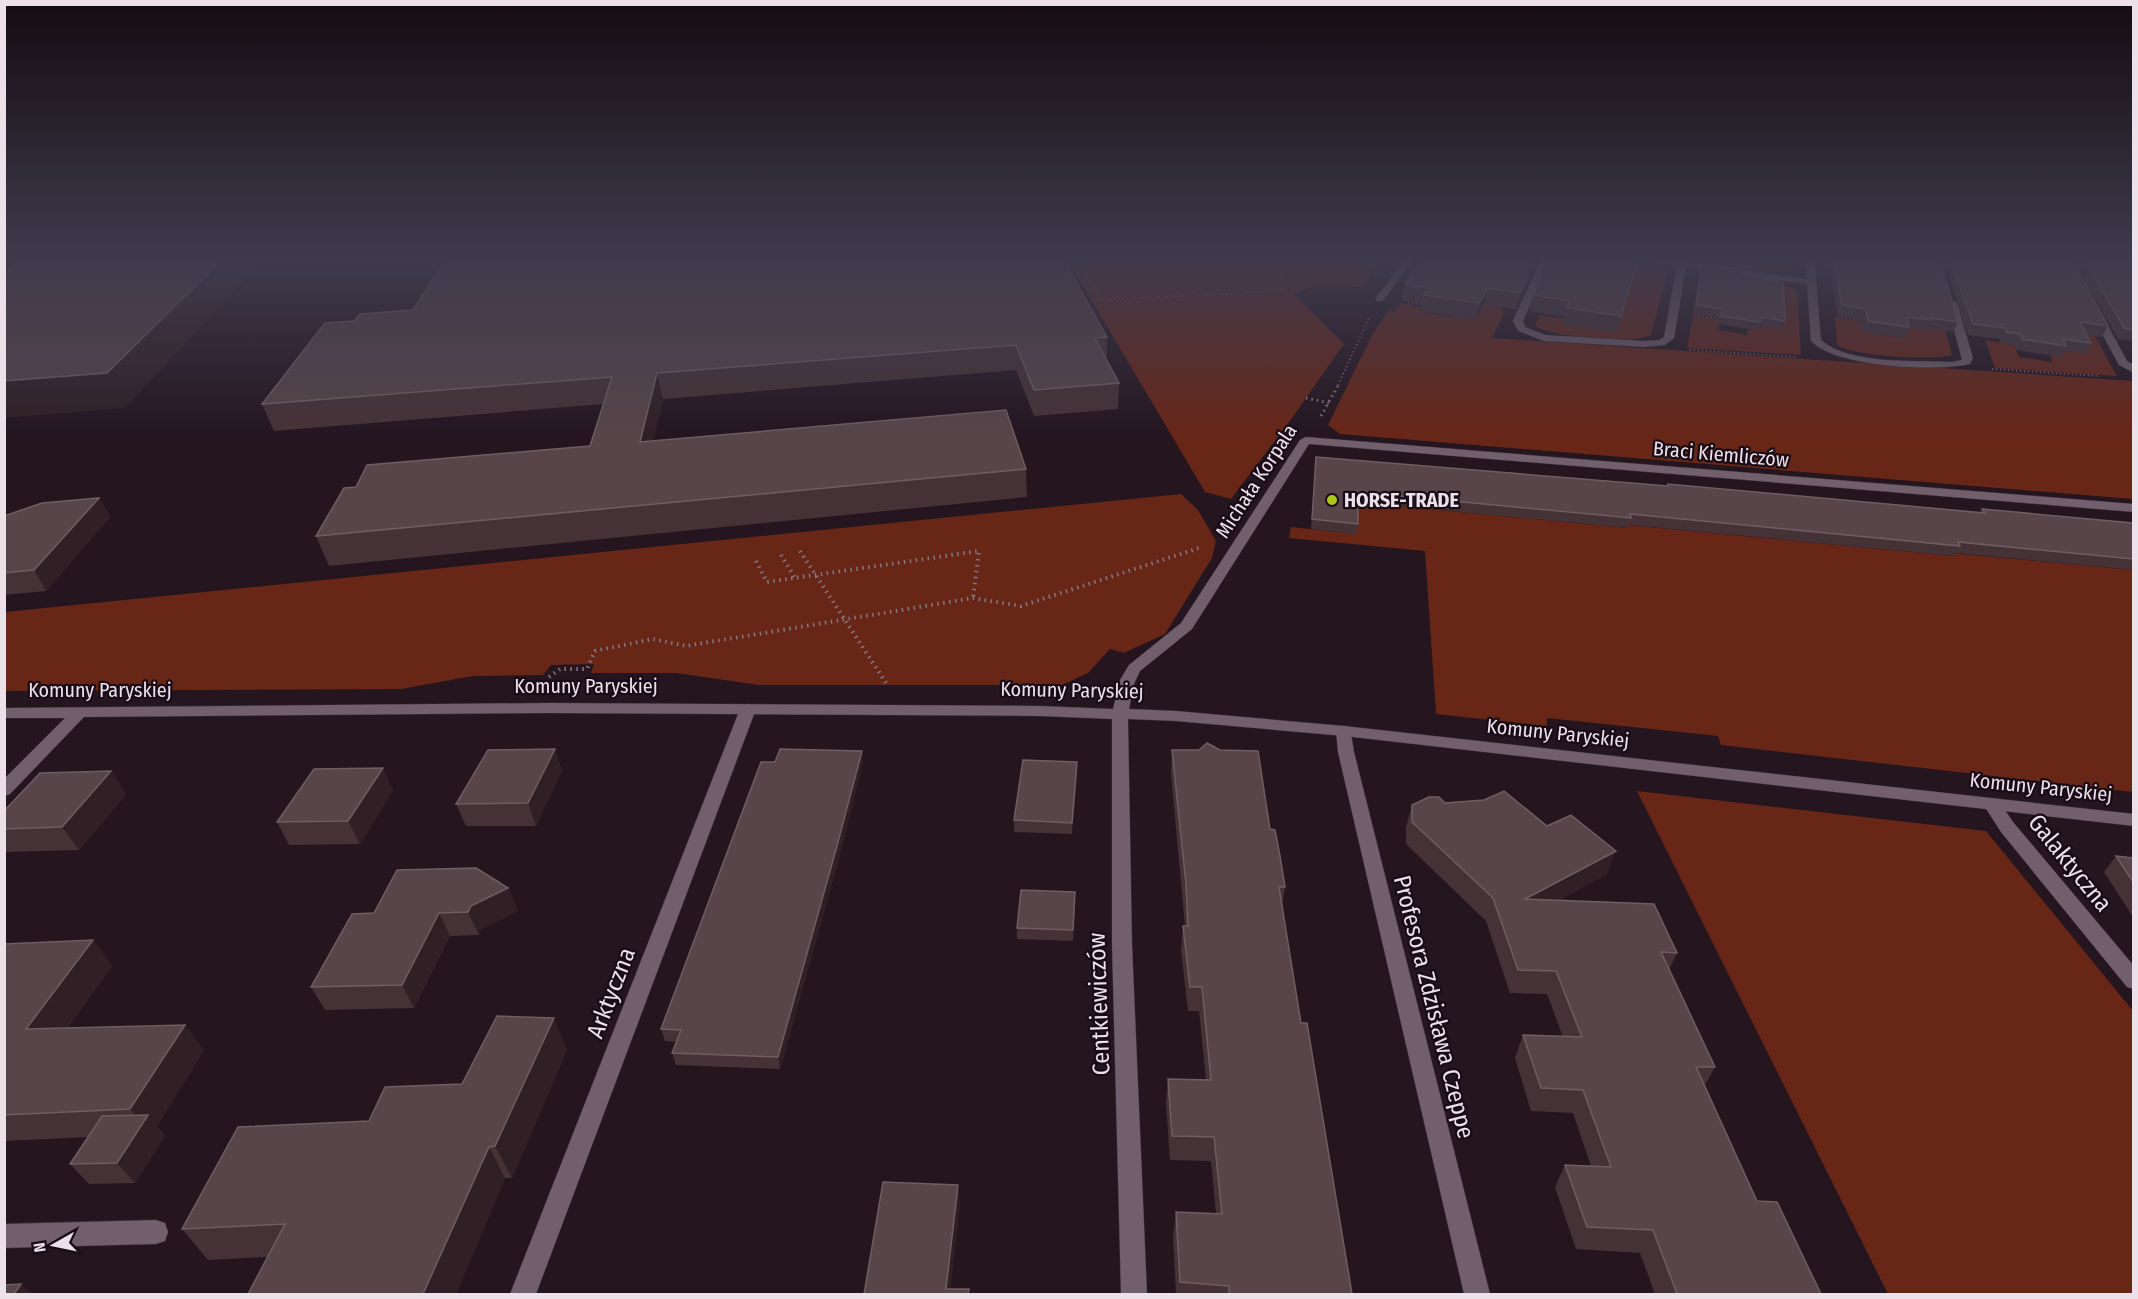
<svg xmlns="http://www.w3.org/2000/svg" width="2138" height="1299" viewBox="0 0 2138 1299" font-family="'Fira Sans Condensed',sans-serif">
<style>
.green{fill:#682617}
.lines{fill:none;stroke-linecap:round;stroke-linejoin:round}
.lane-casing{stroke:#3a2f36;stroke-width:1}
.street-casing{stroke:#3a2f36;stroke-width:1}
.path-far2{stroke:#847780;stroke-width:2;stroke-dasharray:1 3;stroke-linecap:butt}
.path-far1{stroke:#847780;stroke-width:3;stroke-dasharray:1.5 4;stroke-linecap:butt}
.path{stroke:#847780;stroke-width:4;stroke-dasharray:1.5 4.5;stroke-linecap:butt}
.lane{fill:#715f6b;fill-rule:evenodd}
.street{fill:#715f6b;fill-rule:evenodd}
.wall{fill:#453236}
.shaded-wall{fill:#301f25}
.building{fill:#574549;stroke:#6e5d62;stroke-width:1.5}
.poi-dot{fill:#aac717;stroke:#1a0c16;stroke-width:2}
.labels{text-anchor:middle;stroke-width:4.5;stroke-linejoin:round;paint-order:stroke}
.street-label{font-size:20px;fill:#ece1e8;stroke:#1a0c16}
.poi-label{font-size:20px;font-weight:bold;fill:#ece1e8;stroke:#1a0c16;text-anchor:start}
.near-street-label{font-size:24px;fill:#ece1e8;stroke:#1a0c16}
</style>
<rect width="100%" height="100%" fill="#24151f"/>
<!-- green -->
<g class="green">
<polygon points="1066,257 1383,257 1362,287 1316,286 1293,293 1344,344 1287,425 1231,499 1205,492"/>
<polygon points="1505,257 1509,257 1508,296 1501,310 1505,311 1492,338 2133,381 2133,499 1340,434 1328,425 1373,333 1389,310 1394,312 1400,303 1423,307 1421,311 1450,317"/>
<path d="M1584,257L1644,265L1667,274L1651,335C1635,344 1550,337 1535,326L1540,315L1565,319L1564,324L1616,332Z"/>
<polygon points="1701,257 1784,257 1784,261 1791,262 1791,269 1776,271 1694,260"/>
<path d="M1926,257L1952,355C1933,361 1854,356 1837,345L1835,317L1862,321L1864,332L1904,338Z"/>
<polygon points="2028,257 2051,257 2117,376 1995,368 1985,340 2014,345 2019,357 2052,362 2050,355 2060,356"/>
<polygon points="1711,275 1783,285 1797,290 1801,355 1687,348 1693,315 1719,319 1718,330 1747,335 1748,329 1758,326 1781,329"/>
<polygon points="1181,494 1198,510 1216,541 1212,558 1165,634 1124,653 1110,649 1088,673 1062,685 759,685 676,673 591,673 594,664 551,665 543,675 473,676 401,689 5,691 5,612"/>
<polygon points="1356,502 1627,528 1627,525 1954,556 1952,553 2133,570 2133,792 1721,745 1718,736 1547,718 1547,726 1436,714 1425,551 1289,538 1291,527 1356,534"/>
<polygon points="1637,791 1986,831 2133,1011 2133,1294 1888,1294"/>
</g>
<g class="lines">
<defs>
<g id="lane">
<polygon points="748,704 756,709 536,1294 510,1294 740,709"/>
<polygon points="1344,726 1350,727 1354,752 1490,1294 1464,1294 1338,752 1336,731 1338,727"/>
<polygon points="1992,798 1998,800 2013,822 2134,966 2134,989 2127,987 2001,832 1983,804 1986,800"/>
<polygon points="156,1220 165,1223 168,1232 165,1241 156,1244 4,1248 4,1224"/>
</g>
<g id="street">
<polygon points="1407,257 1415,257 1383,301 1377,301 1375,299"/>
<path d="M1542,257H1550L1523,321L1525,327L1545,335L1644,341L1659,340L1664,337L1677,266L1625,257H1649L1807,279L1806,257H1814L1821,340C1849,365 1915,360 1952,362L1962,360L1947,303L1952,300L1957,303L1973,358L1970,364C1936,372 1834,367 1811,341L1807,284L1686,267L1674,338L1665,345L1644,347L1544,341L1518,331L1513,321Z"/>
<polygon points="2093,311 2101,313 2127,361 2134,365 2134,373 2119,365 2091,313"/>
<polygon points="1306,437 2134,504 2134,512 1309,444 1192,629 1140,671 1134,684 1129,709 1176,711 1344,726 2134,814 2134,826 1344,736 1176,721 1128,719 1132,944 1147,1294 1121,1294 1112,944 1112,719 1040,716 550,713 84,717 10,794 4,796 4,779 65,718 4,718 4,708 550,703 1040,706 1113,709 1120,680 1129,665 1181,623 1300,440"/>
</g>
</defs>
<!-- lane casing -->
<use href="#lane" class="lane-casing"/>
<!-- street casing -->
<use href="#street" class="street-casing"/>
<!-- path-far2 -->
<g class="path-far2">
<polyline points="1075,257 1101,300 1281,291 1284,257"/>
<polyline points="1408,303 1424,305"/>
<polyline points="1699,315 1719,318"/>
<polyline points="1842,317 1862,320"/>
<polyline points="1690,350 1796,357"/>
<polyline points="1992,369 2099,376"/>
<polyline points="1338,385 1369,318"/>
</g>
<!-- path-far1 -->
<g class="path-far1">
<polyline points="1306,398 1329,403"/>
<polyline points="1321,416 1339,384"/>
</g>
<!-- path -->
<g class="path">
<polyline points="800,551 886,683"/>
<polyline points="781,555 795,578"/>
<polyline points="756,561 767,582 979,551 973,598"/>
<polyline points="549,677 560,669 587,669 595,651 653,639 686,646 973,598 1021,606 1202,547"/>
</g>
<!-- lane -->
<use href="#lane" class="lane"/>
<!-- street -->
<use href="#street" class="street"/>
</g>
<!-- wall -->
<g class="wall">
<polygon points="377,257 442,257 378,261"/>
<polygon points="1424,257 1539,257 1516,309 1484,304 1476,320 1421,311 1422,304 1402,300 1405,284"/>
<polygon points="1639,257 1616,333 1563,324 1565,317 1529,311 1533,295"/>
<polygon points="1672,257 1741,257 1738,267"/>
<polygon points="1827,257 1939,257 1958,322 1953,332 1928,329 1927,331 1909,328 1905,338 1863,332 1861,319 1838,316"/>
<polygon points="1943,257 2071,257 2108,326 2102,337 2086,335 2091,343 2085,354 2064,351 2061,357 2016,350 2014,345 2000,343 1999,339 1968,335"/>
<polygon points="2072,257 2133,257 2133,341 2118,339"/>
<polygon points="1702,264 1740,275 1785,321 1782,329 1759,326 1757,330 1718,324 1719,317 1693,314 1700,272"/>
<polygon points="413,310 1107,337 1107,361 1119,383 1118,409 1034,416 1016,370 663,399 653,441 1026,469 1027,497 329,566 316,536 356,487 590,446 603,404 274,431 262,404 354,321"/>
<polygon points="1316,457 1667,486 1668,484 1980,512 1982,509 2133,523 2133,570 1956,553 1955,556 1629,525 1628,528 1358,502 1358,524 1356,534 1311,529"/>
<polygon points="99,498 110,517 46,591 4,595 4,516"/>
<polygon points="555,749 562,771 536,826 466,826 456,804"/>
<polygon points="1172,750 1270,829 1285,887 1282,906 1301,1023 1352,1294 1176,1294 1173,1236 1176,1212 1216,1213 1211,1161 1170,1160 1166,1103 1168,1079 1206,1080 1199,1011 1188,1011 1181,950 1183,926 1185,926 1171,774"/>
<polygon points="863,762 839,858 780,1069 676,1065 672,1053 677,1042 665,1041 661,1029"/>
<polygon points="1077,762 1077,774 1072,834 1014,832 1014,820"/>
<polygon points="111,771 126,794 79,850 5,852 4,811"/>
<polygon points="393,790 360,844 289,845 277,822"/>
<polygon points="1445,803 1607,874 1557,901 1677,953 1669,970 1715,1067 1705,1085 1757,1201 1821,1294 1655,1294 1640,1253 1576,1249 1555,1187 1565,1165 1591,1166 1573,1113 1531,1111 1515,1058 1523,1035 1563,1037 1547,994 1510,993 1486,921 1406,844 1406,827 1412,805"/>
<polygon points="2116,856 2133,858 2133,917 2104,872"/>
<polygon points="508,888 518,911 481,929 479,935 450,936 414,1008 325,1010 311,987 374,913"/>
<polygon points="1075,892 1073,941 1017,939 1017,928"/>
<polygon points="93,940 112,966 67,1028 204,1050 157,1126 165,1136 135,1183 89,1184 70,1164 88,1137 4,1141 4,944"/>
<polygon points="567,1050 512,1178 505,1178 456,1294 248,1294 268,1257 208,1260 182,1229 369,1121 462,1084"/>
</g>
<!-- shaded-wall -->
<g class="shaded-wall">
<polygon points="225,257 266,257 125,408 4,418 4,381"/>
<polygon points="1536,257 1539,257 1516,309 1520,293"/>
<polygon points="1488,288 1484,304 1476,320 1479,303"/>
<polygon points="657,373 663,399 647,469 640,442"/>
<polygon points="99,498 110,517 46,591 34,570"/>
<polygon points="555,749 562,771 536,826 528,803"/>
<polygon points="862,751 863,762 839,858 780,1069 778,1057"/>
<polygon points="1077,762 1077,774 1072,834 1072,823"/>
<polygon points="383,768 393,790 360,844 348,821"/>
<polygon points="111,771 126,794 79,850 62,827"/>
<polygon points="1616,851 1607,874 1517,922 1525,899"/>
<polygon points="508,888 518,911 481,929 479,935 468,912 471,906"/>
<polygon points="1075,892 1075,904 1073,941 1073,930"/>
<polygon points="439,913 450,936 414,1008 402,985"/>
<polygon points="93,940 112,966 47,1054 26,1029"/>
<polygon points="554,1018 567,1050 512,1178 495,1146"/>
<polygon points="185,1025 204,1050 157,1126 165,1136 135,1183 117,1163 143,1124 130,1109"/>
<polygon points="489,1147 505,1178 456,1294 423,1294"/>
<polygon points="958,1185 960,1204 950,1294 946,1289"/>
<polygon points="21,1284 32,1294 14,1294"/>
</g>
<!-- building -->
<g class="building">
<polygon points="27,257 225,257 107,373 4,381 4,273"/>
<polygon points="447,257 1062,257 1107,337 1095,338 1119,383 1034,390 1016,345 657,373 640,442 1006,410 1026,469 316,536 344,488 356,487 367,465 590,446 612,377 262,404 325,323 354,321 360,314 413,310"/>
<polygon points="1424,257 1536,257 1520,293 1488,288 1479,303 1424,295 1428,288 1405,284"/>
<polygon points="1550,257 1639,257 1621,316 1567,308 1570,301 1533,295"/>
<polygon points="1833,257 1939,257 1958,322 1931,318 1932,320 1907,317 1909,327 1868,321 1866,309 1842,305"/>
<polygon points="1950,257 2071,257 2108,326 2080,322 2091,343 2063,339 2066,346 2022,339 2020,334 2006,332 2005,328 1973,324"/>
<polygon points="2083,257 2133,257 2133,330 2124,328"/>
<polygon points="1702,264 1740,269 1740,275 1783,282 1785,321 1761,317 1760,322 1721,316 1722,309 1696,305"/>
<polygon points="1316,457 1668,486 1668,484 1985,513 1982,509 2133,523 2133,559 1958,542 1960,546 1630,514 1631,518 1358,492 1358,524 1312,519"/>
<polygon points="99,498 34,570 4,573 4,516 42,503"/>
<polygon points="1207,743 1220,750 1258,751 1270,829 1275,830 1280,856 1285,887 1279,887 1301,1023 1307,1023 1352,1294 1229,1294 1229,1286 1180,1282 1176,1212 1222,1214 1214,1137 1172,1136 1168,1079 1211,1080 1202,987 1190,987 1183,926 1188,926 1186,884 1172,750 1199,750"/>
<polygon points="555,749 528,803 456,804 488,750"/>
<polygon points="780,749 862,751 837,846 778,1057 672,1053 681,1030 661,1029 761,762 775,762"/>
<polygon points="1023,760 1077,762 1072,823 1014,820"/>
<polygon points="383,768 348,821 277,822 314,769"/>
<polygon points="111,771 62,827 4,829 4,811 40,773"/>
<polygon points="1504,791 1547,826 1571,815 1616,851 1525,899 1654,904 1677,953 1661,952 1715,1067 1696,1067 1757,1201 1777,1202 1821,1294 1677,1294 1653,1230 1587,1227 1565,1165 1611,1167 1583,1090 1541,1088 1523,1035 1582,1037 1556,971 1518,970 1493,898 1412,822 1412,805 1429,797 1439,797 1445,803 1484,800"/>
<polygon points="2116,856 2133,858 2133,882"/>
<polygon points="476,868 508,888 471,906 468,912 439,913 402,985 311,987 352,914 374,913 397,870"/>
<polygon points="1021,890 1075,892 1073,930 1017,928"/>
<polygon points="93,940 26,1029 185,1025 130,1109 4,1115 4,944"/>
<polygon points="497,1016 554,1018 495,1146 489,1147 423,1294 248,1294 285,1224 182,1229 238,1127 369,1121 385,1087 462,1084"/>
<polygon points="148,1115 117,1163 70,1164 102,1116"/>
<polygon points="883,1182 958,1185 946,1289 969,1289 968,1294 864,1294"/>
<polygon points="21,1284 14,1294 4,1294 4,1285"/>
</g>
<!-- sky -->
<linearGradient id="sky" x2="0" y2="1"><stop stop-color="#140c11"/><stop offset="0.59" stop-color="#3f3b4d"/><stop offset="1" stop-color="#3f3b4d" stop-opacity="0"/></linearGradient>
<rect width="2138" height="439" fill="url(#sky)"/>
<!-- markers -->
<circle class="poi-dot" cx="1332" cy="500" r="6"/>
<g class="labels">
<!-- street labels -->
<g class="street-label">
<text transform="translate(1721 454) rotate(5)" y="7">Braci Kiemliczów</text>
<text transform="translate(1256 481) rotate(-57)" y="7">Michała Korpala</text>
<text x="586" y="693">Komuny Paryskiej</text>
<text x="100" y="697">Komuny Paryskiej</text>
<text transform="translate(1072 690) rotate(1)" y="7">Komuny Paryskiej</text>
<text transform="translate(1558 733) rotate(6)" y="7">Komuny Paryskiej</text>
<text transform="translate(2041 787) rotate(6)" y="7">Komuny Paryskiej</text>
</g>
<!-- poi labels -->
<g class="poi-label">
<text x="1344" y="507">HORSE-TRADE</text>
</g>
<!-- near-street labels -->
<g class="near-street-label">
<text transform="translate(2070 863) rotate(51)" y="8">Galaktyczna</text>
<text transform="translate(611 993) rotate(-69)" y="8">Arktyczna</text>
<text transform="translate(1099 1004) rotate(-92)" y="8">Centkiewiczów</text>
<text transform="translate(1434 1007) rotate(76)" y="8">Profesora Zdzisława Czeppe</text>
</g>
</g>
<!-- border -->
<rect width="2138" height="1299" fill="none" stroke="#ece1e8" stroke-width="12"/>
<!-- north arrow -->
<g transform="translate(54 1245) rotate(261)" stroke="#1a0c16" stroke-width="4.5" paint-order="stroke">
<path d="M0-4.5L10 22L0 15L-10 22Z" fill="#ece1e8"/>
<text y="-9" font-size="16" font-weight="bold" text-anchor="middle" fill="#ece1e8">N</text>
</g>
</svg>
